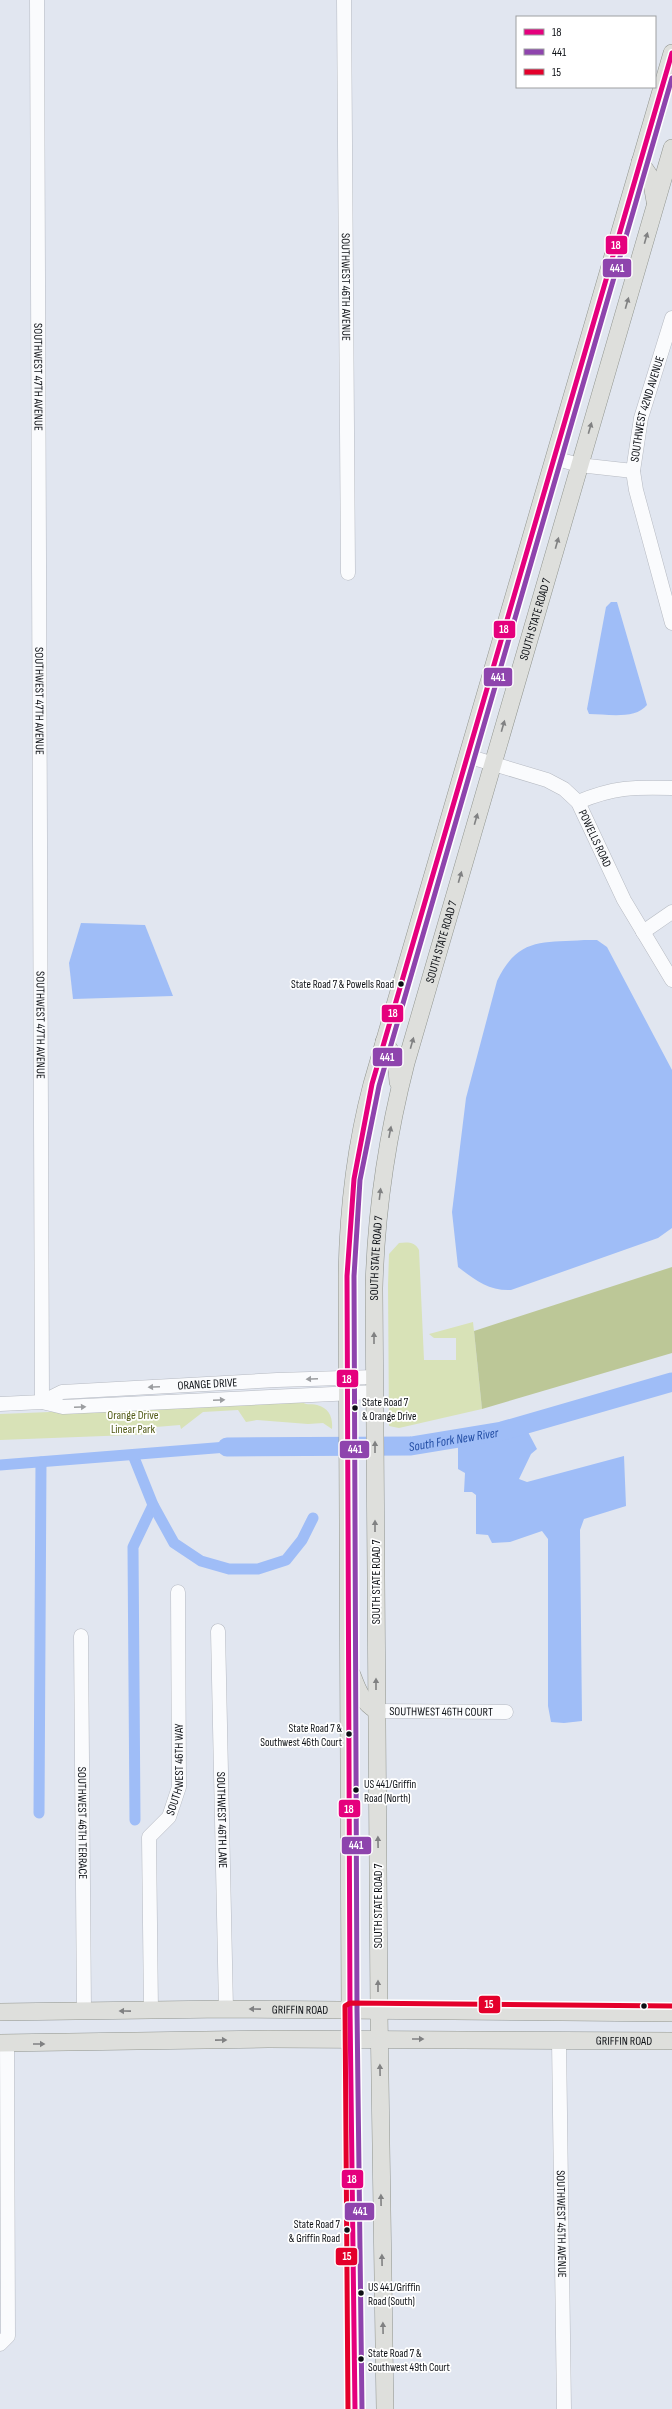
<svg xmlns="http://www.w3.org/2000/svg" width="672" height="2409" viewBox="0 0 672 2409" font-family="'Sofia Sans Condensed',sans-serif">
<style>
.green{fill:#d8e2b7}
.forest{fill:#bcc797}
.water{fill:#9fbdf7}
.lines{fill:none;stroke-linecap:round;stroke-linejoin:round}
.canal{stroke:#9fbdf7;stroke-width:11}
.river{stroke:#9fbdf7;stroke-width:19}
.minor-casing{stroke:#b6bac2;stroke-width:15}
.major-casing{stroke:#91958f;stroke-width:18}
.minor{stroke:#fafbfd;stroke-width:14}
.major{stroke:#dedfdc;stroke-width:17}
.bus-1-casing{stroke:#fff;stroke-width:8}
.bus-2-casing{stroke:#fff;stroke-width:8}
.bus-3-casing{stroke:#fff;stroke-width:8}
.bus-1{stroke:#e5007d;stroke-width:5}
.bus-2{stroke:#8e44ad;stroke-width:5}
.bus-3{stroke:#e4002b;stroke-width:5}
.oneway{fill:#808182}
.oneway2{fill:#9b9da0}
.bus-dot{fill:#0c0f14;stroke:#fff;stroke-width:1.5}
.labels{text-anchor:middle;stroke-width:3.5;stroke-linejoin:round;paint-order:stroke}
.bus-label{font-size:11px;fill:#0c0f14;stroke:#fff;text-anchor:start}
.street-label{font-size:12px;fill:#0c0f14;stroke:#fff}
.park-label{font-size:12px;fill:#525b17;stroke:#fff}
.water-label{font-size:13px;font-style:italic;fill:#214ca4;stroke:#fff}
.line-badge{stroke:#fff;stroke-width:1.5}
.badge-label{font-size:11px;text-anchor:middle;font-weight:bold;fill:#fff}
</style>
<rect width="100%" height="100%" fill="#e1e6f0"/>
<!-- green -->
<g class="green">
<path d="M399,1243C408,1242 415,1242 419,1250L424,1360H456V1338H434L429,1334L473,1322L482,1409L399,1428L389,1426L388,1285L389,1254Z"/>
<path d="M302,1402C308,1406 312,1403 317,1405C329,1408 333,1417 332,1429L323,1423L308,1424L257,1420L246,1422L238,1410L203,1412L181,1429L180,1425L156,1427V1434L0,1440V1414Z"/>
</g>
<!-- forest -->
<polygon class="forest" points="672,1267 672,1353 482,1409 474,1331"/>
<!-- water -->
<g class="water">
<path d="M611,602H617L647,705C635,720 606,714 589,714L587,709L606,607Z"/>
<polygon points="81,923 145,925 173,996 73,999 69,963"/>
<path d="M584,940H597L607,947L672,1070V1228L658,1238L511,1290C489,1291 475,1280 458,1267L452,1212L466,1098L497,981C518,937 542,943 584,940Z"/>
<polygon points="502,1431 528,1432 537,1449 531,1454 519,1479 527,1482 624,1456 626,1506 584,1519 580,1530 582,1721 564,1723 551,1722 548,1706 548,1539 542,1531 510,1542 492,1543 488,1535 476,1534 476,1495 472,1492 464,1492 465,1473 458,1469 458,1438"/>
</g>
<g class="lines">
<!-- canal -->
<g class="canal">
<polyline points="133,1455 153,1505 133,1547 135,1820"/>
<polyline points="0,1465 227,1447"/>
<polyline points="153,1505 174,1543 201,1561 229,1569 258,1569 286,1560 302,1540 313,1518"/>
<polyline points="39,1813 41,1462"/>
</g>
<!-- river -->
<path class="river" id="s1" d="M227,1447L411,1446L502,1431L672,1382"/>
<defs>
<g id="minor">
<path id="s2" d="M37,0L42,1402"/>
<path id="s3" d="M344,0L348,573"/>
<path id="s4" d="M554,458L579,465L633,471L641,418L672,318"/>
<polyline points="633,471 636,490 672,623"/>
<path id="s5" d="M467,756L547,780L564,789L578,802L624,900L672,980"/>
<path d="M578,802C614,787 633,787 672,788"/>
<polyline points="643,932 672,912"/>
<path id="s6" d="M42,1402L62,1392L277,1380L375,1377"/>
<polyline points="0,1404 42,1402 63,1407 375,1392"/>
<path id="s7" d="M218,1631L226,2009"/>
<path id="s8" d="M81,1636L84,2011"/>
<path id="s9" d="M377,1711L506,1712"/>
<path id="s10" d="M151,2011L149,1837L169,1817L179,1787L178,1592"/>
<path id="s11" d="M559,2040L564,2409"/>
<polyline points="0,2344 8,2336 7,2043"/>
</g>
<g id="major">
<polyline points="640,162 651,178 655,201"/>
<path d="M384,1042C394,1054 398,1066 398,1082"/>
<path d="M352,1675C358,1691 362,1702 377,1711"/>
<path id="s12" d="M0,2012L226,2009L672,2013"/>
<path id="s13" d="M0,2043L268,2039L672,2041"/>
<path d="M355,2409L350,2010L347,1276C348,1210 355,1148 372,1084L672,53"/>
<path id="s14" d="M385,2409L379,2011L374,1288C376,1211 387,1137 406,1063L672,148"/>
</g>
</defs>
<!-- minor casing -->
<use href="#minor" class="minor-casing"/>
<!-- major casing -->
<use href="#major" class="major-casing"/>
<!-- minor -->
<use href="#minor" class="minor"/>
<!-- major -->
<use href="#major" class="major"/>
<defs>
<polyline id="bus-1" points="355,2409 350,2010 347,1276 354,1179 372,1084 672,53"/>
<polyline id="bus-2" points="362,2409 357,2010 354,1276 360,1180 379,1086 672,78"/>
<polyline id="bus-3" points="348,2409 345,2006 350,2003 672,2006"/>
</defs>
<!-- bus-1 casing -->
<use href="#bus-1" class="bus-1-casing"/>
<!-- bus-2 casing -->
<use href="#bus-2" class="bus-2-casing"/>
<!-- bus-3 casing -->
<use href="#bus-3" class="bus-3-casing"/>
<!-- bus-1 -->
<use href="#bus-1" class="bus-1"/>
<!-- bus-2 -->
<use href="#bus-2" class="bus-2"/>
<!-- bus-3 -->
<use href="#bus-3" class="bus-3"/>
</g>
<!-- one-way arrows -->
<defs><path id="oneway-solid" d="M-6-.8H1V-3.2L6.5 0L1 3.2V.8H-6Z"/></defs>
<g class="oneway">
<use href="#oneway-solid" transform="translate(646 238) rotate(-74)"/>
<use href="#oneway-solid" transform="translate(627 303) rotate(-74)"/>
<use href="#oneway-solid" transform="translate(590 428) rotate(-74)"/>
<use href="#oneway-solid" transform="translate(557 543) rotate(-74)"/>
<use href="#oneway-solid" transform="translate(503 726) rotate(-74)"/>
<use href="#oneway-solid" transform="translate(476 819) rotate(-74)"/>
<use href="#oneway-solid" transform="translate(460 877) rotate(-74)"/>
<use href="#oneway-solid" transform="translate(412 1043) rotate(-74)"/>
<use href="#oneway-solid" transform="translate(390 1132) rotate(-79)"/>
<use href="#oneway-solid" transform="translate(380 1194) rotate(-83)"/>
<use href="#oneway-solid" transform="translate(374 1338) rotate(-90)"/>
<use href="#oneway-solid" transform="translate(375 1447) rotate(-90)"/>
<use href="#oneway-solid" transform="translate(375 1526) rotate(-90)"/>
<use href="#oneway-solid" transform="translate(376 1684) rotate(-90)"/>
<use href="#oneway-solid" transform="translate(378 1842) rotate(-91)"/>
<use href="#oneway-solid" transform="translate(378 1986) rotate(-90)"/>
<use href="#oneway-solid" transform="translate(255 2009) rotate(-179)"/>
<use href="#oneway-solid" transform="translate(125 2011) rotate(-179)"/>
<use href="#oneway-solid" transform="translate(418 2039)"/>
<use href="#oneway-solid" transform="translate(221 2040) rotate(-1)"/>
<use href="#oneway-solid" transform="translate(39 2044)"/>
<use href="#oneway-solid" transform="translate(380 2070) rotate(-91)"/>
<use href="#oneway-solid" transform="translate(381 2200) rotate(-91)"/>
<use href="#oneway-solid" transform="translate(382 2260) rotate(-91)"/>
<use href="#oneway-solid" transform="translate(383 2328) rotate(-91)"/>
</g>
<g class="oneway2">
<use href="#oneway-solid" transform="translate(312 1379) rotate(178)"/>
<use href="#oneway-solid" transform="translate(154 1387) rotate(177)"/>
<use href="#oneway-solid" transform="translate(219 1400) rotate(-3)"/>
<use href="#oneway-solid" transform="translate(80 1407) rotate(-3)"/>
</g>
<!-- markers -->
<g class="bus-dot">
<circle cx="401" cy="984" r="3.5"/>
<circle cx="355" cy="1408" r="3.5"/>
<circle cx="349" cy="1734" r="3.5"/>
<circle cx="356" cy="1790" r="3.5"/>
<circle cx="644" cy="2006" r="3.5"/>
<circle cx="347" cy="2230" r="3.5"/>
<circle cx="361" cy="2293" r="3.5"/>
<circle cx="361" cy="2359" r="3.5"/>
</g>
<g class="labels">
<!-- bus labels -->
<g class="bus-label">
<text x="394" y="988" text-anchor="end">State Road 7 &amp; Powells Road</text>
<text x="362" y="1406">State Road 7<tspan x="362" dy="14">&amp; Orange Drive</tspan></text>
<text x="342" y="1732" text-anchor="end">State Road 7 &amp;<tspan x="342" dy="14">Southwest 46th Court</tspan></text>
<text x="364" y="1788">US 441/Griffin<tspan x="364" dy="14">Road (North)</tspan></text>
<text x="340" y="2228" text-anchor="end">State Road 7<tspan x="340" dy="14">&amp; Griffin Road</tspan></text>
<text x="368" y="2291">US 441/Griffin<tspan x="368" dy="14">Road (South)</tspan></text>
<text x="368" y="2357">State Road 7 &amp;<tspan x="368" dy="14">Southwest 49th Court</tspan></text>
</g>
<!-- street labels -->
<g class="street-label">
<text dy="4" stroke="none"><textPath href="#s3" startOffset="287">SOUTHWEST 46TH AVENUE</textPath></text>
<text dy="4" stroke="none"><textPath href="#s2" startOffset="377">SOUTHWEST 47TH AVENUE</textPath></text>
<text dy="4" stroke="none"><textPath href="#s4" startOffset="144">SOUTHWEST 42ND AVENUE</textPath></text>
<text dy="4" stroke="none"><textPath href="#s14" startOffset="1811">SOUTH STATE ROAD 7</textPath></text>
<text dy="4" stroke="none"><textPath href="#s2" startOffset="701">SOUTHWEST 47TH AVENUE</textPath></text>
<text dy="4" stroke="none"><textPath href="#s5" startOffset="162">POWELLS ROAD</textPath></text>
<text dy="4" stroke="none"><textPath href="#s14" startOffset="1475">SOUTH STATE ROAD 7</textPath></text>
<text dy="4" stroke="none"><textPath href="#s2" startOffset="1025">SOUTHWEST 47TH AVENUE</textPath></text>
<text dy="4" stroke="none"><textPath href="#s14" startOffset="1151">SOUTH STATE ROAD 7</textPath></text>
<text dy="4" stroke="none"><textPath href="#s6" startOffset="168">ORANGE DRIVE</textPath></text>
<text transform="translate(376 1582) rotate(-90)" y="4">SOUTH STATE ROAD 7</text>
<text dy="4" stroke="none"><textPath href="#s9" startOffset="64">SOUTHWEST 46TH COURT</textPath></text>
<text dy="4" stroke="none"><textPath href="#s10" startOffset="251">SOUTHWEST 46TH WAY</textPath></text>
<text dy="4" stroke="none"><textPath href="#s7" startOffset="189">SOUTHWEST 46TH LANE</textPath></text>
<text dy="4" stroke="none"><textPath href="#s8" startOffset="187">SOUTHWEST 46TH TERRACE</textPath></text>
<text transform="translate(378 1906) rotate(-90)" y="4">SOUTH STATE ROAD 7</text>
<text dy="4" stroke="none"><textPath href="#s12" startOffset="300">GRIFFIN ROAD</textPath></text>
<text dy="4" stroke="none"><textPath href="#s13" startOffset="624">GRIFFIN ROAD</textPath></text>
<text dy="4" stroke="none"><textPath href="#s11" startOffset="184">SOUTHWEST 45TH AVENUE</textPath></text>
</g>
<!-- park labels -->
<g class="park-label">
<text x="133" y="1419">Orange Drive<tspan x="133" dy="14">Linear Park</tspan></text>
</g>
<!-- water labels -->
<g class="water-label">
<text dy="5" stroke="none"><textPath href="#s1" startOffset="227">South Fork New River</textPath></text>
</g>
</g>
<g class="line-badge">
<rect x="605" y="235" width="23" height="20" rx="4" fill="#e5007d"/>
<rect x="602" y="258" width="30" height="20" rx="4" fill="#8e44ad"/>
<rect x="493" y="620" width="23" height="19" rx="4" fill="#e5007d"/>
<rect x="483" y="667" width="30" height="20" rx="4" fill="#8e44ad"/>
<rect x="381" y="1004" width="23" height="19" rx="4" fill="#e5007d"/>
<rect x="372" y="1047" width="31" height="20" rx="4" fill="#8e44ad"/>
<rect x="336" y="1369" width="23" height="19" rx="4" fill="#e5007d"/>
<rect x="339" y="1440" width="31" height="19" rx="4" fill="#8e44ad"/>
<rect x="338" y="1799" width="23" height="19" rx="4" fill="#e5007d"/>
<rect x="341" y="1836" width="31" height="19" rx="4" fill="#8e44ad"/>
<rect x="478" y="1995" width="23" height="19" rx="4" fill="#e4002b"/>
<rect x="341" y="2169" width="23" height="20" rx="4" fill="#e5007d"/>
<rect x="344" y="2202" width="31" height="19" rx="4" fill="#8e44ad"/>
<rect x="335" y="2247" width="23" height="19" rx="4" fill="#e4002b"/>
</g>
<g class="badge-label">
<text x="616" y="249">18</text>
<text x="617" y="272">441</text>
<text x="504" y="633">18</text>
<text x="498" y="681">441</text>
<text x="393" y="1017">18</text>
<text x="387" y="1061">441</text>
<text x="347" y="1383">18</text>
<text x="355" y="1453">441</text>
<text x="349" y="1813">18</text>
<text x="356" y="1849">441</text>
<text x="489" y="2008">15</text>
<text x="352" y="2183">18</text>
<text x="360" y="2215">441</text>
<text x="347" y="2260">15</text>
</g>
<!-- legend -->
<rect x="516" y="16" width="140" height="72" fill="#ffffff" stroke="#9e9fa1"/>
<rect x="524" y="29" width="20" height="6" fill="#e5007d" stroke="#9e9fa1"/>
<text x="552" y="36" font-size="12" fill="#0c0f14">18</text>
<rect x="524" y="49" width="20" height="6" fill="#8e44ad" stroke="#9e9fa1"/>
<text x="552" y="56" font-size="12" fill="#0c0f14">441</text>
<rect x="524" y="69" width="20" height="6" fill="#e4002b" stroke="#9e9fa1"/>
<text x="552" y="76" font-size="12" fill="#0c0f14">15</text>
</svg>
